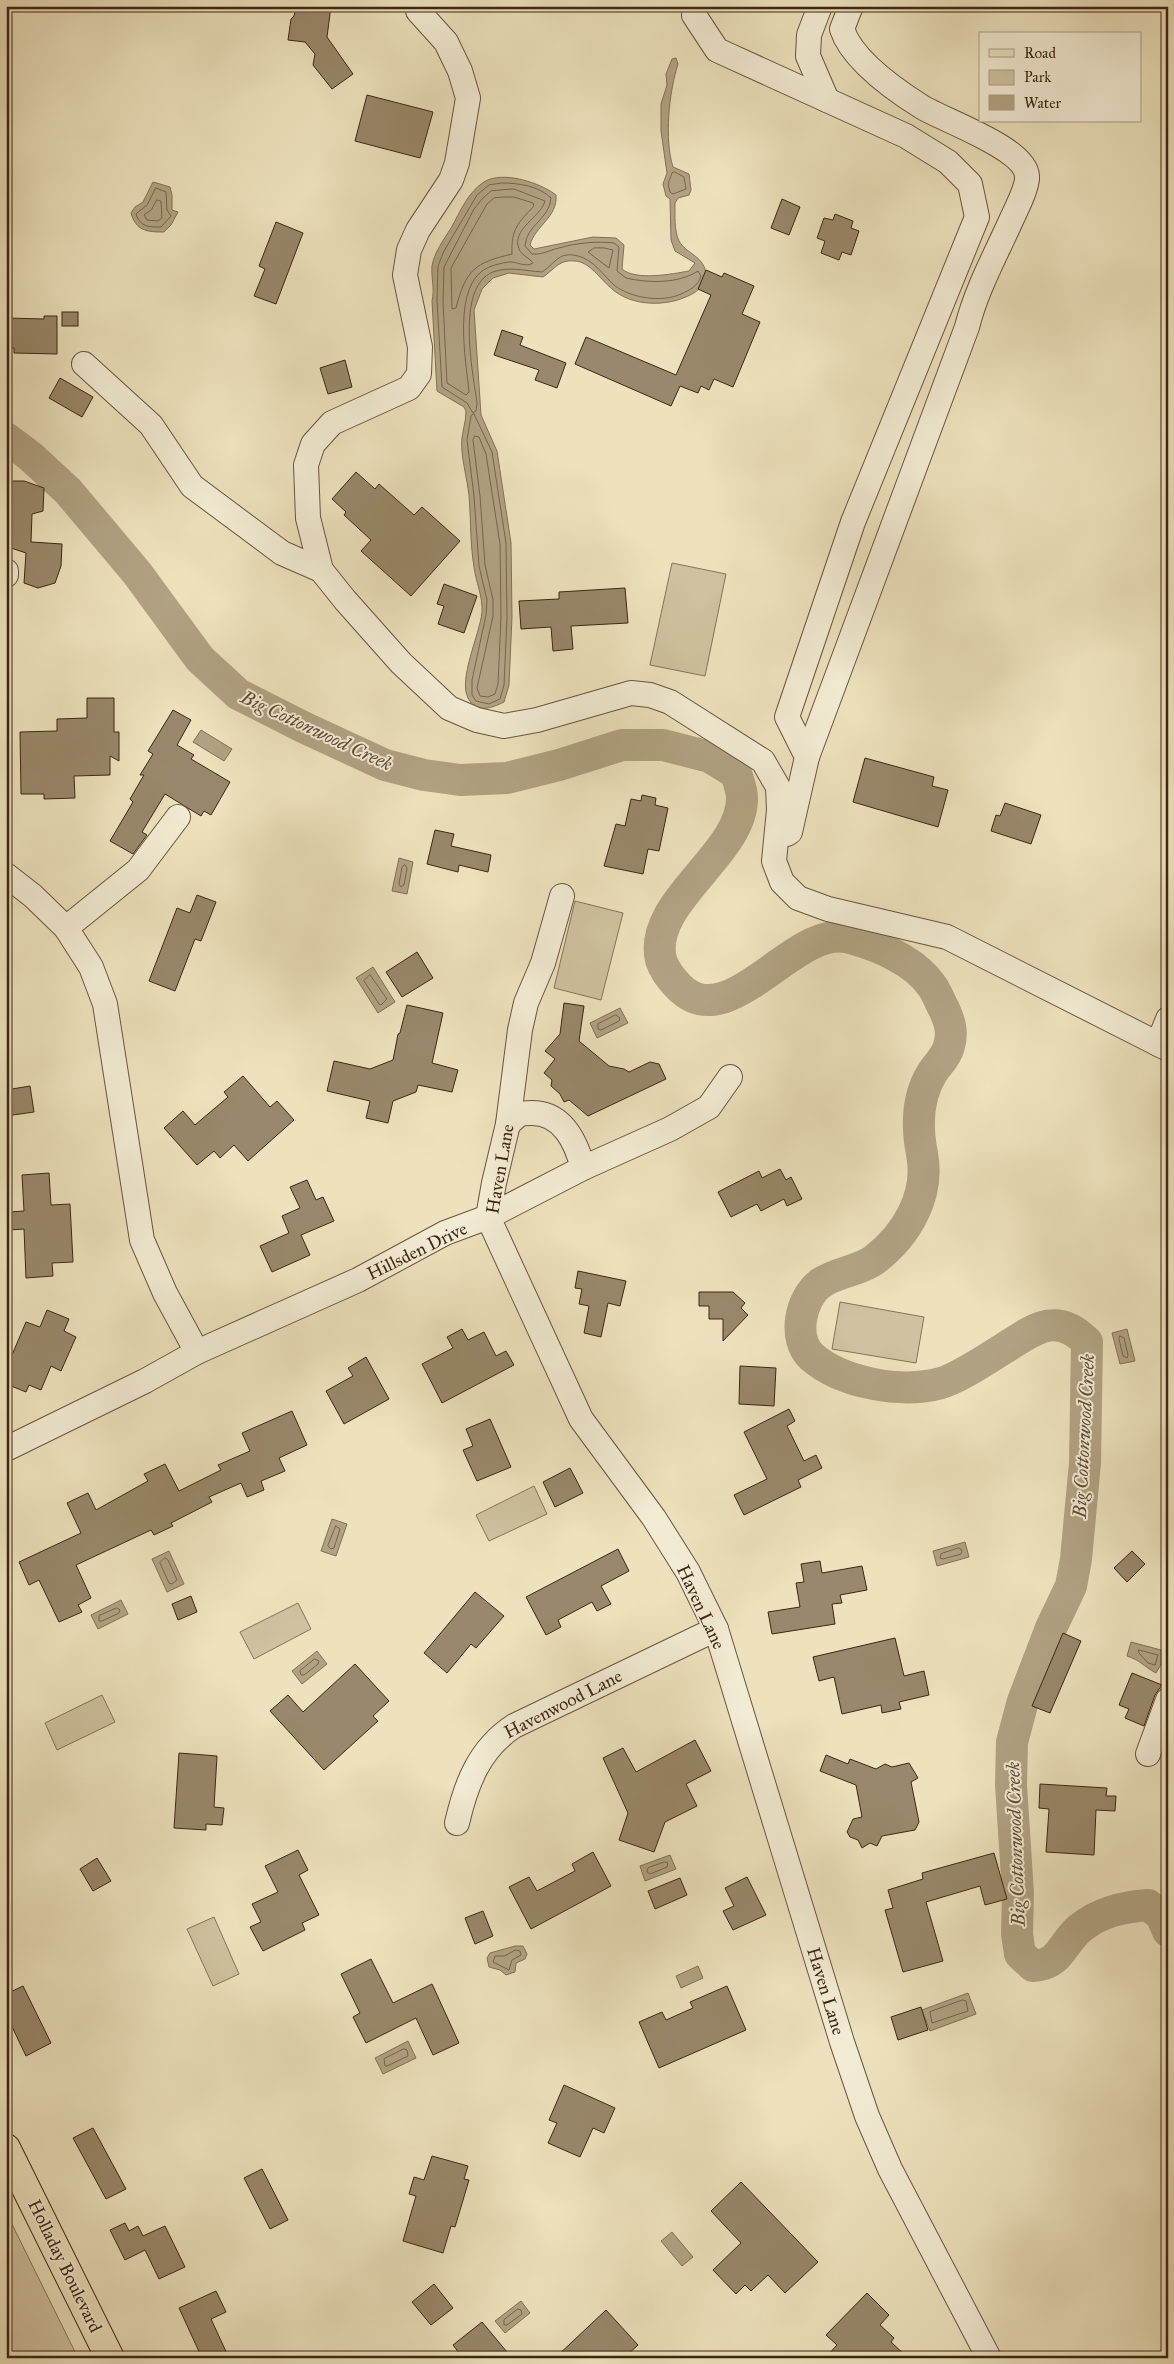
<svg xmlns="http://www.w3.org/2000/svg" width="1174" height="2364" viewBox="0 0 1174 2364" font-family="'IM FELL Great Primer',serif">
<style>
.green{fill:#cfc2a0;stroke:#86745a}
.water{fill:#b1a283;stroke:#837056}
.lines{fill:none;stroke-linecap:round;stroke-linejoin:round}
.shore{stroke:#77644b;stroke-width:1}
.river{stroke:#b1a283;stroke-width:32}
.building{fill:#99886b;stroke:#3d2613}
.minor-casing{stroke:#69553e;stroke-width:26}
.major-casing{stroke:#3d2613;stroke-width:30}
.minor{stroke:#f3ecd4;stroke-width:24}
.major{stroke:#ede2bd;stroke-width:28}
.labels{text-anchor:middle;stroke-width:4;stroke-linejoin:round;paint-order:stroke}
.street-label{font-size:18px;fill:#3d2613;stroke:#f3ecd4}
.water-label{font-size:19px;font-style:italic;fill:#604b35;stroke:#f3ecd4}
</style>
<rect width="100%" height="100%" fill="#ede2bd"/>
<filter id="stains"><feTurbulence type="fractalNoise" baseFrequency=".004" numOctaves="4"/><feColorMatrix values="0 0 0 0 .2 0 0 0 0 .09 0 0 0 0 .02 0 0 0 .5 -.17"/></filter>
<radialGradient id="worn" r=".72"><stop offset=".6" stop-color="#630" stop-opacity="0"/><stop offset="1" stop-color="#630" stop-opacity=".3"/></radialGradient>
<!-- green -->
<g class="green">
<polygon points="672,563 726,574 705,676 650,665"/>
<polygon points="575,901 623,913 601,1000 554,988"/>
<polygon points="840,1302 924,1317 916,1363 832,1349"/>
<polygon points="534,1486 547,1514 489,1541 476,1515"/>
<polygon points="298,1603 311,1629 254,1659 240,1632"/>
<polygon points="102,1695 115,1722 57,1750 45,1723"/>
<polygon points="214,1917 239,1974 213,1986 187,1929"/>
<polygon points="6,2212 78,2358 6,2358"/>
</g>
<!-- water -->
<g class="water">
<path d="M676,58L678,64C669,92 664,139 673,167L689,174L691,190L689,195L678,198L675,203C675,214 674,231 679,241C686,254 705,256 706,275C706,284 697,292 690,295C667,307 631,307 611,288C600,279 590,262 575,261C559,259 555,269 543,277L509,273L493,278L482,289L474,310L481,415L497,451L511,543L512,617L509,685L504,702C492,708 476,714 468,698C458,679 480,634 482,612C483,597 476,582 474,567C470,543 471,519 469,495C467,478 460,453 462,438C463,429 466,421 466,411L464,407L437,391L432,301C435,289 431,278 432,266C434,253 444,239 451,228C460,212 468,192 484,182C502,170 541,183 556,195C558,217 535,226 530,245L534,249L593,237L616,238L624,245L622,269C636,281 672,274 689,271L695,263L675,251L671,240L670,199L666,196L663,184L667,173L661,131V104L667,85L666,74L672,59Z"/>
<path d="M153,182L170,187L172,195V210L178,212L171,225L164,232C147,232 136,231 131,213L135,207L143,202Z"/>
<polygon points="201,730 232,749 224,761 193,742"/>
<polygon points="399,858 413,862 407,894 392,891"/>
<polygon points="373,967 395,1002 378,1013 356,978"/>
<polygon points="620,1008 628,1023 597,1038 590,1023"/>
<polygon points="1127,1329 1135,1361 1120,1364 1112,1333"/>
<polygon points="332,1519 347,1524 336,1556 321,1551"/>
<polygon points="965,1542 969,1557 937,1566 933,1551"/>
<polygon points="169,1551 184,1584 167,1592 152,1559"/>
<polygon points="121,1600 128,1614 98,1629 91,1615"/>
<path d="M1131,1642L1161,1650L1165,1653L1163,1661L1156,1673C1143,1666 1140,1660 1127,1656Z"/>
<polygon points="317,1651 327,1664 302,1684 292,1671"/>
<polygon points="670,1855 676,1869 645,1881 640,1866"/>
<polygon points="515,1946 523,1946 527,1954 525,1959 516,1963 515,1972 506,1975 500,1970 489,1967 487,1958 490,1953"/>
<polygon points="698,1966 703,1978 681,1988 676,1976"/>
<polygon points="968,1993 976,2014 930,2031 922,2010"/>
<polygon points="408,2041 416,2058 383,2074 375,2058"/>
<polygon points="672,2232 693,2257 682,2266 661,2241"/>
<polygon points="521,2301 530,2313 505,2333 495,2321"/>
</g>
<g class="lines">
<!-- shore -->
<g class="shore">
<polygon points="675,172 684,177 686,189 673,194 670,192 668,184 672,173"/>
<path d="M502,183C519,183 539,186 551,198C550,219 526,225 525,246L532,254C543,255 549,250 559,248C576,243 596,241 614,243L619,247L617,271L626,278C648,283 678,284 698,271L701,276C698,286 690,290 681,294C662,303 630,298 614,285C603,275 594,260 578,256C558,251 556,263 542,272C525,271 509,266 493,272C455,287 473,373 477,403L476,411L473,413L467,403L442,387L437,301L438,266L444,251L477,195L489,185Z"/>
<path d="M156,188L166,192L167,210L171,216L161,227C149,227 140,227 136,214L147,205Z"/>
<path d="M514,189L545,201C541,217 511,229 519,249C522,256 530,258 533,263C526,268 516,261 508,262C502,263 494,265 489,267C451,283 466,360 469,392L466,395L447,383L443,302L444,267L474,209L482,199L491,191Z"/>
<path d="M504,197H514L533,203L534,206C518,223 511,229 512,254C475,263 466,269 456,308L452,309L451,268L487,204L494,198Z"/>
<polygon points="157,200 161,201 162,218 158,221 147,220 144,215 151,210"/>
<polygon points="604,248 613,250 609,268 588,252 594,248"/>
<polygon points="474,414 492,452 506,543 507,617 504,685 500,699 489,704 476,701 472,695 472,680 486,615 487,600 479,566 474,496 467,440 471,416"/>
<polygon points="475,436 479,437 486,454 500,544 501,616 498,684 495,694 488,697 480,696 477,688 493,616 493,600 485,565 480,496 473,440"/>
<polygon points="405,865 407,868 404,885 401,887 399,884 402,867"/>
<polygon points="370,975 387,999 381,1005 379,1004 364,981"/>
<polygon points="616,1015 620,1018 619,1021 601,1030 598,1029 598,1024"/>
<polygon points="1120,1336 1124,1338 1128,1355 1127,1358 1123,1356 1119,1339"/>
<polygon points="336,1526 340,1529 334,1548 331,1549 328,1546"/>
<polygon points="959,1548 962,1550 961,1554 943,1559 940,1558 941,1554"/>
<polygon points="165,1558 168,1560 177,1580 172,1584 169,1583 160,1563"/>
<polygon points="117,1608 120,1610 119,1613 102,1621 99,1621 99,1616"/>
<polygon points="1139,1650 1158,1655 1155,1665 1148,1663 1139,1653"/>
<polygon points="315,1659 319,1661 318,1664 304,1675 301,1675 300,1671"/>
<polygon points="665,1862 668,1863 667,1867 650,1874 647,1872 648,1868"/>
<polygon points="516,1950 520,1951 521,1955 512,1960 509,1970 493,1962 495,1956 504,1956"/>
<polygon points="963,2000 966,2001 968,2011 932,2023 930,2012"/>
<polygon points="404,2049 407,2050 408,2056 387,2066 385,2066 384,2059"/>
<polygon points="518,2309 521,2310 522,2314 507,2325 504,2325 504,2320"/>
</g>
<!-- river -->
<path class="river" d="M6,438L30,456L68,491L137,573L200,659L238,694L303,727L385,765L424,775L460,780L507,778L559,765L622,745H663L710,757L736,773C738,780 742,790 742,798C743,854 647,902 661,960C664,969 672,980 679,987C730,1038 795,922 850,938C879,946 915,961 932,986C937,993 940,1002 944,1009C950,1022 953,1032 949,1046C946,1058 938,1063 932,1073C917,1097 917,1128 922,1154C930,1195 907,1235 874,1260C859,1271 837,1272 821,1283C800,1298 792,1339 812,1357C842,1383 902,1394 941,1383C957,1379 987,1359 1003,1349C1033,1330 1056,1310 1087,1342L1085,1463L1076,1559L1071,1586L1051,1628L1023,1701L1012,1742L1011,1785L1018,1893L1017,1934L1020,1954L1033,1966C1061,1964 1061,1945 1079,1929C1100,1912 1122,1907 1148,1905L1161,1915L1168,1931"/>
</g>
<!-- building -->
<g class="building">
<polygon points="296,6 331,6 327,37 353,74 332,89 313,65 315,54 305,42 288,40 291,19 294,16"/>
<polygon points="367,95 433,112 420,158 355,141"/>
<polygon points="782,199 800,207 789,235 771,228"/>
<polygon points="835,214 853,221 851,228 859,231 851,255 842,252 839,260 821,253 825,241 817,238 824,218 833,220"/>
<polygon points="276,222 303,233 276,304 254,296 265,269 259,266"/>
<polygon points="706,270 722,277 724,273 754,286 742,314 760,322 733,387 714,379 709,390 701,386 698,393 680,386 671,406 575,364 586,337 676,375 711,295 698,289"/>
<rect x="62" y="312" width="16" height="14"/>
<polygon points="44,316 57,316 57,354 14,353 14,348 6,348 6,318 44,319"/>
<polygon points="502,330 523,337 520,345 566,363 557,388 535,380 539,370 494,355"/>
<polygon points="345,360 352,387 328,394 320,368"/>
<polygon points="60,378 93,397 82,417 49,398"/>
<polygon points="356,472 375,489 379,484 414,515 422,507 460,541 411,596 361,551 371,540 344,515 346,512 332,499"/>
<polygon points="6,481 24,481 44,488 43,511 32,514 31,542 62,544 61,566 55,583 38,588 24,583 26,553 11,548 6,531"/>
<polygon points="444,584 477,596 464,633 438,624 444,606 437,604"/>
<polygon points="625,588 628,623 571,626 573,649 553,651 551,627 521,629 519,601 559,599 559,592"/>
<polygon points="87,698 114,698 114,732 119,732 119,761 110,756 110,775 74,776 75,798 44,799 44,794 21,794 20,732 57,731 57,719 87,718"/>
<polygon points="173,710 191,720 177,745 194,755 191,759 230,782 211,815 204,811 201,816 165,794 142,832 147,835 133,854 110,841 133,802 130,799 144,775 140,775 153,754 148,751"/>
<polygon points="865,758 934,777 932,786 948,790 938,827 853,802"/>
<polygon points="642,795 656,798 655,805 668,808 659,851 648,849 643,874 604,866 616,824 625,826 631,799 641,801"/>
<polygon points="1005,803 1041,815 1031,844 991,831 996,815 1000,816"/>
<polygon points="435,830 454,834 451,846 491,855 488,872 459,865 458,872 427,864"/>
<polygon points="197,895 216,902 201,941 195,939 175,991 149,981 177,908 190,913"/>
<polygon points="417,952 433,978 402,997 386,972"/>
<polygon points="564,1003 584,1006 579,1041 609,1066 624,1069 629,1072 650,1062 659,1064 666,1079 588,1116 569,1100 564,1102 560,1094 551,1086 552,1080 544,1073 555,1059 545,1051 560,1034"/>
<polygon points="407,1005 443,1013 432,1063 458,1070 452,1092 418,1085 416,1092 393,1101 388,1123 366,1118 370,1101 327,1091 334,1061 370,1069 393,1060 398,1034 400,1033"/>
<polygon points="243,1076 270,1107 277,1101 294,1120 248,1161 234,1145 220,1158 214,1151 197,1165 164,1128 183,1111 195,1125 228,1097 224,1092"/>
<polygon points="30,1086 34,1112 6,1116 6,1090"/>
<polygon points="780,1169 786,1180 791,1177 802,1199 787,1206 784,1199 761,1211 757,1204 731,1217 718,1192 759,1171 762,1178"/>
<polygon points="49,1173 51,1205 70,1204 73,1262 52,1263 53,1276 26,1278 24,1229 10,1230 9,1212 24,1211 22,1175"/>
<polygon points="307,1180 316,1200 323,1197 334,1221 301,1235 310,1255 272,1272 260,1246 289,1233 282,1216 300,1208 290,1187"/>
<polygon points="578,1271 626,1281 620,1306 608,1303 601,1337 584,1333 589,1306 579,1304 582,1289 575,1288"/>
<polygon points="699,1292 733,1292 745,1303 741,1308 748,1315 723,1341 723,1319 709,1319 709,1306 699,1306"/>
<polygon points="47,1310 69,1319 64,1331 76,1337 61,1371 51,1366 41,1390 29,1385 26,1392 6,1384 6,1369 26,1322 40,1327"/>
<polygon points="462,1329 468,1340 484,1332 496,1356 506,1351 514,1365 442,1403 422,1364 453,1348 447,1337"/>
<polygon points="366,1357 389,1399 344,1424 326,1391 353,1376 348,1368"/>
<polygon points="740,1366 776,1368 774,1406 739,1404"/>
<polygon points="789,1409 795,1421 787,1426 804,1461 816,1455 822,1468 798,1480 801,1487 744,1515 734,1495 767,1479 744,1432"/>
<polygon points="292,1411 307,1445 279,1458 285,1471 261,1481 264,1490 247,1497 241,1483 209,1497 212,1502 171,1523 173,1526 154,1535 151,1530 76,1565 91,1598 78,1605 82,1612 59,1622 39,1580 29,1585 19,1562 81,1533 67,1503 88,1493 96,1510 148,1481 144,1474 165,1464 179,1491 221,1470 218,1465 250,1451 242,1433"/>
<polygon points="490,1419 511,1467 477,1481 463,1450 473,1446 466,1429"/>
<polygon points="570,1468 583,1493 555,1507 543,1482"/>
<polygon points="618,1549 629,1571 601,1586 611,1604 597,1611 592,1602 558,1620 561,1627 546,1635 526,1597"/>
<polygon points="1132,1551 1145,1564 1127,1582 1114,1568"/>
<polygon points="820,1561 822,1573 862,1566 867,1590 840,1595 842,1603 832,1604 835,1624 772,1634 768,1612 800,1607 796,1583 804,1582 801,1564"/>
<polygon points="475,1592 504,1616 476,1648 471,1644 447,1673 424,1653"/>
<polygon points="191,1596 197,1612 178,1620 172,1604"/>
<polygon points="1063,1633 1081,1641 1050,1713 1032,1706"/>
<polygon points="895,1638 904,1676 924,1671 929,1695 899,1702 901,1709 882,1713 881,1705 842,1714 834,1677 819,1681 813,1657"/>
<polygon points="355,1664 389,1701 373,1716 378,1721 324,1770 270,1711 288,1695 303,1712"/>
<polygon points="1132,1673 1162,1685 1155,1695 1144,1726 1125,1718 1129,1709 1119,1705"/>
<polygon points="695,1740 711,1771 686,1784 697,1806 665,1822 654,1852 619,1840 628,1813 603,1758 623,1748 636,1772"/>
<polygon points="179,1753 217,1756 214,1807 224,1808 222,1825 206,1824 206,1830 174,1828"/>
<polygon points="826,1755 848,1764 850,1759 876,1769 885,1764 892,1767 909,1763 918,1778 911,1782 919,1822 915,1830 882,1836 877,1846 870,1843 862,1848 858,1840 850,1837 847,1832 853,1819 862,1817 856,1785 820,1771"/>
<polygon points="1040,1784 1107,1788 1106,1796 1116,1796 1115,1811 1096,1810 1094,1855 1046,1852 1049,1809 1039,1808"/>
<polygon points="298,1850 308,1870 299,1875 319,1915 302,1923 305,1930 263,1951 250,1927 261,1922 252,1904 278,1892 265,1866"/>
<polygon points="593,1852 611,1886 531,1929 509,1887 529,1877 537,1891 575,1871 572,1864"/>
<polygon points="994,1853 1007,1899 985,1905 980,1886 926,1902 943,1961 903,1972 885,1910 893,1908 888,1890 923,1879 922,1873"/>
<polygon points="97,1858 111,1881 93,1891 80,1869"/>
<polygon points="747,1877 766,1915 733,1930 723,1911 734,1906 725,1888"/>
<polygon points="680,1878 687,1895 655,1909 648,1891"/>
<polygon points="483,1911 493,1936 475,1944 465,1918"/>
<polygon points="371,1959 393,2003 432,1984 459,2043 433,2055 416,2018 366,2043 353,2017 360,2013 341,1974"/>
<polygon points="23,1986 51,2043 26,2056 6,2014 6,1994"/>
<polygon points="727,1986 746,2030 659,2068 639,2022 662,2012 666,2020 693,2008 690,2002"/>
<polygon points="921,2007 928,2030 898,2040 891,2017"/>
<polygon points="564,2085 615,2108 604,2133 593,2128 580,2157 548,2143 557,2123 549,2120"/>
<polygon points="93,2128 126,2189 106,2199 73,2138"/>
<polygon points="432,2156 468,2166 464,2179 469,2180 455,2227 451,2226 443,2253 403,2241 416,2196 409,2194 414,2177 424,2180"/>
<polygon points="262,2169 288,2220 270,2229 244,2178"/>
<polygon points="741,2182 818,2262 785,2293 768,2275 751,2291 745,2285 736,2294 713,2270 741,2243 711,2211"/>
<polygon points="125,2223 129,2231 138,2226 143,2236 165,2226 185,2267 159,2279 145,2250 125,2260 110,2230"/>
<polygon points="434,2284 453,2308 431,2325 412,2302"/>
<polygon points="216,2291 226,2312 211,2319 229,2358 202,2358 179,2308"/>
<polygon points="867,2293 889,2315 880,2325 894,2338 891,2342 908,2358 825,2358 837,2345 826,2335"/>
<polygon points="606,2310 638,2345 624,2358 555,2358"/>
<polygon points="482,2322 512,2358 463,2358 453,2345"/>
</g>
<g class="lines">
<defs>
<g id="minor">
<polyline points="820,6 809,35 808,56 827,100"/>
<polyline points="694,15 717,50 906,136 948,162 970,184 977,217 853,522 787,717 807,757 790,832 787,834"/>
<polyline points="84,364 151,425 192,486 282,553 321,570 345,600 401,663 449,708 477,720 504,726 537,720 631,693 650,695 670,702 763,761 778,787 779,810 774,861 782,882 798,898 828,909 947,937 1168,1049"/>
<polyline points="321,570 308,518 306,465 313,444 332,423 409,388 419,374 420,347 405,275 409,250 418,230 451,180 457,163 468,98 460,71 446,42 418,11"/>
<polyline points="6,571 6,575"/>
<path d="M807,757L967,327C976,291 994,258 1009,225C1014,213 1028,188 1027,176C1025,148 945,121 922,107C895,90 852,60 842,29L851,6"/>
<polyline points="6,875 33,896 66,928 91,967 105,1004 142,1240 165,1293 197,1352"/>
<polyline points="562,896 543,963 526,1003 520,1030 508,1124 494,1183 488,1217 581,1419 654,1518 688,1572 716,1629 842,2042 867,2116 890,2169 989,2358"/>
<polyline points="66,928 138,870 178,817"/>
<polyline points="1158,1044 1168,1019"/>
<path d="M508,1124C512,1121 516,1116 520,1114C523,1113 528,1113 532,1113C563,1113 576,1142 583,1168"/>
<polyline points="6,1449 145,1381 197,1352 358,1280 445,1233 488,1217 583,1168 670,1129 709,1107 730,1077"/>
<polyline points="1148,1754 1168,1700"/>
<path d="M457,1823C466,1784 479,1749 514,1726L716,1629"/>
</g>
<polyline id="major" points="6,2148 110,2358"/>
</defs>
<!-- minor casing -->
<use href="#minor" class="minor-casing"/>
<!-- major casing -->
<use href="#major" class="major-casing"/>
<!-- minor -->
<use href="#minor" class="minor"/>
<!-- major -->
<use href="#major" class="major"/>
</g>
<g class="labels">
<!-- street labels -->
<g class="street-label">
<text transform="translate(500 1169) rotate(-80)" y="6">Haven Lane</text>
<text transform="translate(417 1251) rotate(-26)" y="6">Hillsden Drive</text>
<text transform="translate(701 1607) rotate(65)" y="6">Haven Lane</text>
<text transform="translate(563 1704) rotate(-27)" y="6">Havenwood Lane</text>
<text transform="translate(826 1991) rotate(73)" y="6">Haven Lane</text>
<text transform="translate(65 2266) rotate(64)" y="6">Holladay Boulevard</text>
</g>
<!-- water labels -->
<g class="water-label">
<text transform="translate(317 730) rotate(25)" y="7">Big Cottonwood Creek</text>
<text transform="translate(1083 1436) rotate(-87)" y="7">Big Cottonwood Creek</text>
<text transform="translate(1015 1844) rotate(-92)" y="7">Big Cottonwood Creek</text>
</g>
</g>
<!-- margin -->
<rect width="1174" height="2364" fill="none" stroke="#ede2bd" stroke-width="25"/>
<rect x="8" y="8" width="1159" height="2349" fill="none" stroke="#3d2613" stroke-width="2.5"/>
<rect x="12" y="12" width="1149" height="2339" fill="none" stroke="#3d2613"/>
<!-- legend -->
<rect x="979" y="32" width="162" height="90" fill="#f3ecd4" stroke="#aa9d87"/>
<rect x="989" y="49" width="25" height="8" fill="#ede2bd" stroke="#aa9d87"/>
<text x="1024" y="58" font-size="15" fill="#3d2613">Road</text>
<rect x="989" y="70" width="25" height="15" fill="#cfc2a0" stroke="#aa9d87"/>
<text x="1024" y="82" font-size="15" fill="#3d2613">Park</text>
<rect x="989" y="95" width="25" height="15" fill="#b1a283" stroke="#aa9d87"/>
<text x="1024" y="108" font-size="15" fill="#3d2613">Water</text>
<rect width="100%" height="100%" filter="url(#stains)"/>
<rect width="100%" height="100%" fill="url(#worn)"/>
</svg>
